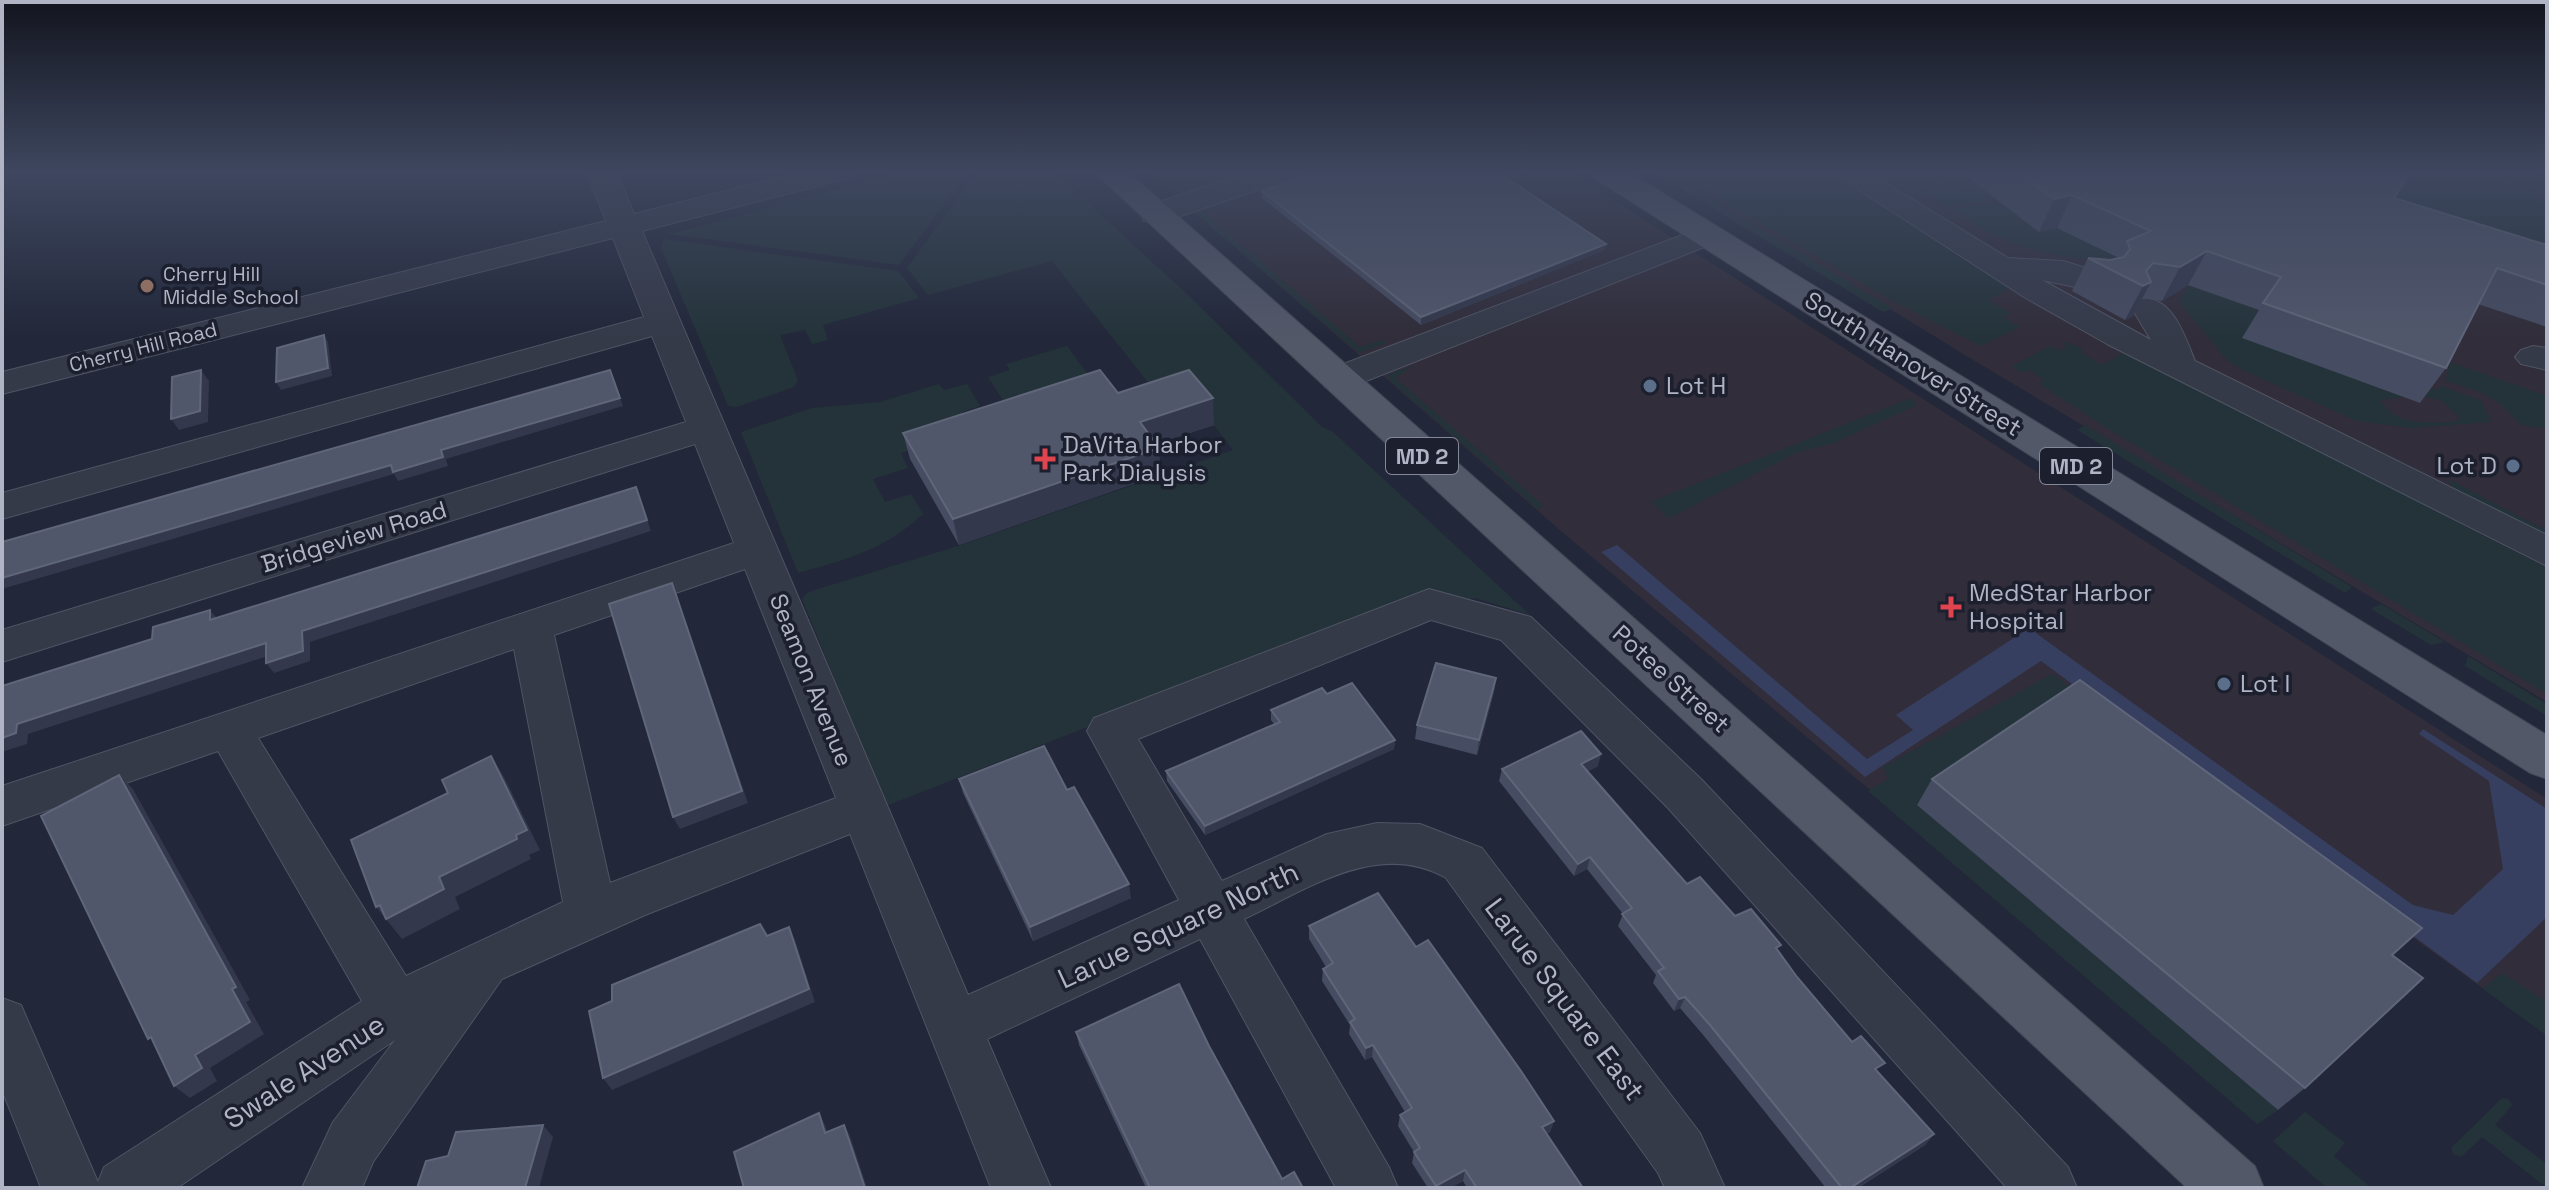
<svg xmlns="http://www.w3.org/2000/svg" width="2549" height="1190" viewBox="0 0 2549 1190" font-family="'Space Grotesk',sans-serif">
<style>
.medical{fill:#312d3a}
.green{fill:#24333a}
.water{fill:#363f60}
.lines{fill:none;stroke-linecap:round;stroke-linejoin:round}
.minor-casing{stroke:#505464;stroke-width:2}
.major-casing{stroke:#3f4352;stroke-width:2}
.minor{fill:#353a49;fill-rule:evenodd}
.major{fill:#535869;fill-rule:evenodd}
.wall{fill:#464c61}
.shaded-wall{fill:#33384c}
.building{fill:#51576b;stroke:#606679;stroke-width:2}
.education-dot{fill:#8d6e63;stroke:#1b1f2e;stroke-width:3}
.service-dot{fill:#5c6f8a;stroke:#1b1f2e;stroke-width:3}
.health-dot{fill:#e0444e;stroke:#1b1f2e;stroke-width:3}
.labels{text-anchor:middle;stroke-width:7;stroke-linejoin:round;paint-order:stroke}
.far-poi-label{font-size:20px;fill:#b0b4c5;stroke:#1b1f2e;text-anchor:start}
.far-street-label{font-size:20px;fill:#b0b4c5;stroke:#1b1f2e}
.shield{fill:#1b1f2e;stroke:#838798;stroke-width:2}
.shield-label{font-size:22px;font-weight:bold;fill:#b0b4c5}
.street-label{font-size:24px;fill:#b0b4c5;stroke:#1b1f2e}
.poi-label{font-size:24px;fill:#b0b4c5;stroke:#1b1f2e;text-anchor:start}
.near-street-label{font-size:28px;fill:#b0b4c5;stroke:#1b1f2e}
</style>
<rect width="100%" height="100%" fill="#222739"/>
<!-- medical -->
<g class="medical">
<polygon points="1148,171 1568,171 2547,799 2547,1035 2062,683 1870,790 1562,532"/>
<polygon points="1666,171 2539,171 2547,175 2547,702 1968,357"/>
</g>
<!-- green -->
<g class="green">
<polygon points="910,171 969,171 899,265 670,234"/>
<polygon points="978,171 1053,171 1188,295 1322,427 1332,431 1530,615 1475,598 1456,602 1424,595 886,806 802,599 808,592 961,545 1233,450 1188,392 1162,400 1052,261 928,295 907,268"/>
<polygon points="1652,171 1665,171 1892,308 1883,312"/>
<polygon points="1673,171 1801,171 1836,179 2012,287 1988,300 2011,313 2003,317 2020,327 1981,346 1882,295"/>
<path d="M1915,171C1937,171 1950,198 1975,191V183L1995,198L1946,207L1918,183Z"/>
<polygon points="2342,171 2487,171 2547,200 2547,245 2400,202 2403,197"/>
<path d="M1998,201L2087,222L2135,257C2072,268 2002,245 1951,209Z"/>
<polygon points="1223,205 1204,213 1360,347 1382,340 1387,343 1359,353 1196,214"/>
<polygon points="664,239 898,271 919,298 823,325 828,340 812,344 805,330 780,335 798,380 794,387 737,407 728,406 661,248"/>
<path d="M2189,284L2261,311L2404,397L2380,400C2396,427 2427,422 2455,422L2460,418L2442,401L2423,396L2428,387L2438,390L2441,386L2480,400L2492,422L2410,428L2357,421L2242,370L2226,359L2179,302Z"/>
<polygon points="2062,341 2084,349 2080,352 2102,365 2125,352 2361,466 2547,568 2547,694 2105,427 2038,383 2044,380 2029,370 2022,373 2012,366 2050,346 2061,351 2067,347"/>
<polygon points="1067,346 1103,395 1017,422 988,377 1010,370 1006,364"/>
<path d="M2450,362L2547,396V427C2509,429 2519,415 2493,399C2479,390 2460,386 2445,380Z"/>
<polygon points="1414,366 1395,378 1544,506 1538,509 1389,380 1388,374"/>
<path d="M939,384L944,390L967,384L980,406L962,412L971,432L901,453L908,468L873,479L885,502L911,494L923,514C885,550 847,559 798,573L741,432L812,408L880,402Z"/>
<polygon points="1911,398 1917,405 1834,443 1798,452 1669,518 1650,502"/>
<polygon points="2085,425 2352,587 2345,593 2077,430"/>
<polygon points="2449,479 2547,531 2547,539 2451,488"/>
<polygon points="2381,604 2445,642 2431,645 2371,609"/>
<polygon points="2468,656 2547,704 2547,716 2465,666"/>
<polygon points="2052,674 2261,825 1918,805 2278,1110 2257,1124 1868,791 1888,779 1883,767"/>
<polygon points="2502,973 2547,1002 2547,1036 2483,989"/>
<polygon points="2502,1098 2508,1099 2512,1105 2495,1125 2547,1164 2547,1188 2482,1137 2461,1157 2453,1154 2451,1148"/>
<polygon points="2305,1112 2345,1143 2334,1156 2371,1188 2327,1188 2273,1141"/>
</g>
<!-- water -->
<polygon class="water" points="1617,545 1867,759 1913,730 1896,715 2029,628 2413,905 2453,915 2503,869 2489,781 2419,734 2423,729 2547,809 2547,917 2477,983 2041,661 1865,777 1601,552"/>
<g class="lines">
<defs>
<g id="minor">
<path d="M586,171H616L634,214L805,171H857L853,177L642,231L968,995L1179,900L1087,731L1094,718L1429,589L1531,617L1702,780L2068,1167L2077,1188H2007L1668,808L1501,640L1431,620L1138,739L1222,881L1327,834L1377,823L1420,824L1482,848L1700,1133L1725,1188H1665L1658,1173L1446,878C1378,839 1306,890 1244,919L1389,1167L1398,1188H1336L1200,939L987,1039L1051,1188H991L850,834L645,915L502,979L373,1162L362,1188H302L333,1122L395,1040L177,1188H41L2,1090V998L21,1005L98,1182L104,1167L362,1001L218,751L2,826V786L734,543L695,444L2,662V630L686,422L652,336L2,519V493L644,317L613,238L2,394V372L606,221ZM745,569L836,798L610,883L554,635ZM514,649L563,902L406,976L258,738Z"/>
<polygon points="1253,171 1299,171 1295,177 1166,221 1144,221 1140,214 1144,207"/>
<path d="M1830,171H1866L2008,258L2063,261L2106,274L2110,281L2106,288L2094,291L2042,280L2151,340L2131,307L2136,300C2171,291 2184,334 2195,361L2547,535V566L2107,344L2024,297Z"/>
<polygon points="1706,226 1717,228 1722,235 1717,242 1351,387 1338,390 1325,387 1320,379 1325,371"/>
<polygon points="2533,346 2547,348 2547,370 2521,364 2515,357 2521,350"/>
</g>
<g id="major">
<polygon points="1093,171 1127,171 2255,1166 2264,1188 2187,1188"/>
<polygon points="1590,171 1627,171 2547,735 2547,779 2530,773 1594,178"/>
</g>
</defs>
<!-- minor casing -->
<use href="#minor" class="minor-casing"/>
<!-- major casing -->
<use href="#major" class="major-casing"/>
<!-- minor -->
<use href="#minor" class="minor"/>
<!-- major -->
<use href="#major" class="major"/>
</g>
<!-- wall -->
<g class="wall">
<polygon points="1960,171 2393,171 2394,198 2547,245 2547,327 2478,304 2446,368 2420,403 2242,338 2259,310 2188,285 2162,301 2142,298 2133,316 2125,320 2072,291 2088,258 2110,260 2119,258 2057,228 2039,232"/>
<polygon points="1262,191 1606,244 1604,250 1421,325 1262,198"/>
<polygon points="1118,393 1214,425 1156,444 1161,474 959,545 910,459 903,433"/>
<polygon points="1496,678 1494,692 1477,755 1415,739 1417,725"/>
<polygon points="1327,694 1395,740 1394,749 1205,835 1167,781 1166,771 1274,724 1271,720 1271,710"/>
<polygon points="1598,766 1588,771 1687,884 1735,916 1778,951 1797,977 1878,1073 1934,1134 1925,1145 1858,1188 1826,1188 1704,1036 1680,1008 1674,1011 1653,983 1656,975 1618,926 1623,914 1587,869 1574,876 1499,781 1502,769"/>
<polygon points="959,779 1067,790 1131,898 1033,941 963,793"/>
<polygon points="1932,779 2392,955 2305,1088 2278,1110 1917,805"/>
<polygon points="1309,926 1416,947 1554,1121 1550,1132 1546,1134 1583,1188 1467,1188 1463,1181 1450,1188 1428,1188 1412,1163 1414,1152 1398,1126 1400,1115 1405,1112 1372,1057 1365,1060 1349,1034 1350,1025 1322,981 1323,969 1326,967 1309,939"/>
<polygon points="1076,1032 1209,1046 1282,1179 1303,1188 1146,1188 1079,1045"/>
</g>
<!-- shaded-wall -->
<g class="shaded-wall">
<polygon points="2072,195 2057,228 2039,232 2054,199"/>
<polygon points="1606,244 1604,250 1421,325 1421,317"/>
<polygon points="2207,251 2188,285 2162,301 2180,267"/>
<polygon points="2151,282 2133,316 2125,320 2143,286"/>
<polygon points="324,335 328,342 332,376 281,390 276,382"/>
<polygon points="201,370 209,381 208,422 179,430 171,419"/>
<polygon points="613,378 623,406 446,459 448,466 398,481 394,474 2,589 2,578 441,450"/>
<polygon points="1213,398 1214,425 1142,449 1140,422"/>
<polygon points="1159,448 1161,474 959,545 953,519"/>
<polygon points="636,487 651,531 310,642 310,661 274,673 266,663 302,631"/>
<polygon points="672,583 677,596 748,803 680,829 673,817"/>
<polygon points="210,610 219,621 210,620"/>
<polygon points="266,643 274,654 28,734 27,744 2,752 2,738 17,724"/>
<polygon points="1496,678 1494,692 1477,755 1479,740"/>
<polygon points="1395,740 1394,749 1205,835 1205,826"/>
<polygon points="1601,754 1598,766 1578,776 1581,764"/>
<polygon points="491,756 504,777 540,850 529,855 531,859 455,897 460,909 402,939 376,907 439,877"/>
<polygon points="119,775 133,789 250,1000 246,1002 264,1034 210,1068 217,1081 190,1098 174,1086 195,1055"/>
<polygon points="1590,857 1587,869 1574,876 1578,864"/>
<polygon points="1129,884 1131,898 1033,941 1030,927"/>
<polygon points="789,927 795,940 815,1002 612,1090 603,1078"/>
<polygon points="1685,997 1680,1008 1674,1011 1679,999"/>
<polygon points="1373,1045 1372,1057 1365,1060 1366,1048"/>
<polygon points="819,1113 825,1125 832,1145 825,1133"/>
<polygon points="1554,1121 1550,1132 1538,1139 1542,1127"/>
<polygon points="543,1125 553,1137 539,1188 525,1188"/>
<polygon points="844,1125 850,1136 867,1188 865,1188"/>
<polygon points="1934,1134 1925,1145 1858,1188 1850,1188"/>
<polygon points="1465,1170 1463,1181 1450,1188 1435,1188 1436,1186"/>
</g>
<!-- building -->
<g class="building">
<polygon points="1320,171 1496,171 1606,244 1421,317 1262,191"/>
<polygon points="2016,171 2393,171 2407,177 2394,198 2547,245 2547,285 2497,268 2446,368 2263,303 2281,277 2207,251 2180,267 2153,263 2146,271 2151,282 2143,286 2088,258 2110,260 2124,257 2130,249 2127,241 2151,231 2072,195 2054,199"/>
<polygon points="324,335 328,368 276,382 277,348"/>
<polygon points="201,370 200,411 171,419 172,377"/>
<polygon points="610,370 620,398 441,450 443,457 393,472 391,465 2,578 2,542"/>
<polygon points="1100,370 1118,393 1189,370 1213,398 1140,422 1159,448 953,519 903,433"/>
<polygon points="636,487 647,520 302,631 303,651 266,663 266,643 17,724 16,733 2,738 2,686 152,639 153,627 210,610 210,620"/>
<polygon points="672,583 742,791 673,817 609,604"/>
<polygon points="1436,663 1496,678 1479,740 1417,725"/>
<polygon points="2080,680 2422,928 2392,955 2423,978 2305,1088 1932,779"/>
<polygon points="1352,683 1395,740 1205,826 1166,771 1280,722 1271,710 1322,688 1327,694"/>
<polygon points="1581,731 1601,754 1581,764 1646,838 1687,884 1700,877 1735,916 1751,909 1781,945 1776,948 1797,977 1852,1042 1861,1036 1885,1063 1875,1069 1934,1134 1850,1188 1842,1188 1710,1025 1685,997 1679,999 1658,971 1664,968 1622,914 1632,908 1590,857 1578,864 1502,769"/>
<polygon points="1044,746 1067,790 1074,787 1129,884 1030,927 959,779"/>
<polygon points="491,756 527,830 516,835 517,839 439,877 444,889 386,919 380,905 376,907 351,840 448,793 442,780"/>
<polygon points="119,775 236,987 232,989 250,1022 195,1055 202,1068 174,1086 151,1037 148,1039 41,816"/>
<polygon points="1378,893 1416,947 1428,940 1521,1071 1554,1121 1542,1127 1583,1188 1477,1188 1465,1170 1436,1186 1414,1152 1420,1148 1400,1115 1412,1108 1373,1045 1366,1048 1350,1022 1355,1019 1323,969 1333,963 1309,926"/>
<polygon points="760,924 767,936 789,927 809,989 603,1078 589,1011 612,1001 612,985"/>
<polygon points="1179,984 1209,1046 1282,1179 1294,1172 1303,1188 1150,1188 1076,1032"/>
<polygon points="819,1113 825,1133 844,1125 865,1188 744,1188 734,1152"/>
<polygon points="543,1125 525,1188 417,1188 426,1161 448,1156 456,1132"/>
</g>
<!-- sky -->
<linearGradient id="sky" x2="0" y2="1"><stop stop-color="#13151f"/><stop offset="0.51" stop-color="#3e475f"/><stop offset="1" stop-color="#3e475f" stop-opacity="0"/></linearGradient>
<rect width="2549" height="338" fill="url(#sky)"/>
<!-- markers -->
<circle class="education-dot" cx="147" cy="286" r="8"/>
<g class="service-dot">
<circle cx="1650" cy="386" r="8"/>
<circle cx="2513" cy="466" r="8"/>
<circle cx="2224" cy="684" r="8"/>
</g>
<g class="health-dot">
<path d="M1041 447h8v8h8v8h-8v8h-8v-8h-8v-8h8z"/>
<path d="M1947 595h8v8h8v8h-8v8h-8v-8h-8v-8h8z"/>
</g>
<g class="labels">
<!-- far-poi labels -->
<g class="far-poi-label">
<text x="163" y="281">Cherry Hill<tspan x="163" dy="23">Middle School</tspan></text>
</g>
<!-- far-street labels -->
<g class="far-street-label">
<text transform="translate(143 347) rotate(-14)" y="7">Cherry Hill Road</text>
</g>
<!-- shield labels -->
<g class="shield">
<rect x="1386" y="438" width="72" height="36" rx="6"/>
<rect x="2040" y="448" width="72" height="36" rx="6"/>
</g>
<g class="shield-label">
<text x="1422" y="464">MD 2</text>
<text x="2076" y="474">MD 2</text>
</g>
<!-- street labels -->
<g class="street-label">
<text transform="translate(1913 364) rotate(32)" y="8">South Hanover Street</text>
<text transform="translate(354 537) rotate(-17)" y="8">Bridgeview Road</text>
<text transform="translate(1671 679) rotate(42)" y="8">Potee Street</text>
<text transform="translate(811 680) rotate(68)" y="8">Seamon Avenue</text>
</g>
<!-- poi labels -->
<g class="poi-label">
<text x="1666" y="394">Lot H</text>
<text x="1063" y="453">DaVita Harbor<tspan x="1063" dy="28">Park Dialysis</tspan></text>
<text x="2497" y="474" text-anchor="end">Lot D</text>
<text x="1969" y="601">MedStar Harbor<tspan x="1969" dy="28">Hospital</tspan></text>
<text x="2240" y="692">Lot I</text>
</g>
<!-- near-street labels -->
<g class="near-street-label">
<text transform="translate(1178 925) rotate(-25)" y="10">Larue Square North</text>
<text transform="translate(1565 999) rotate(53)" y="10">Larue Square East</text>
<text transform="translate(304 1071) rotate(-33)" y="10">Swale Avenue</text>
</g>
</g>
<!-- border -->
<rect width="2549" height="1190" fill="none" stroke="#b0b4c5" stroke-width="8"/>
</svg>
